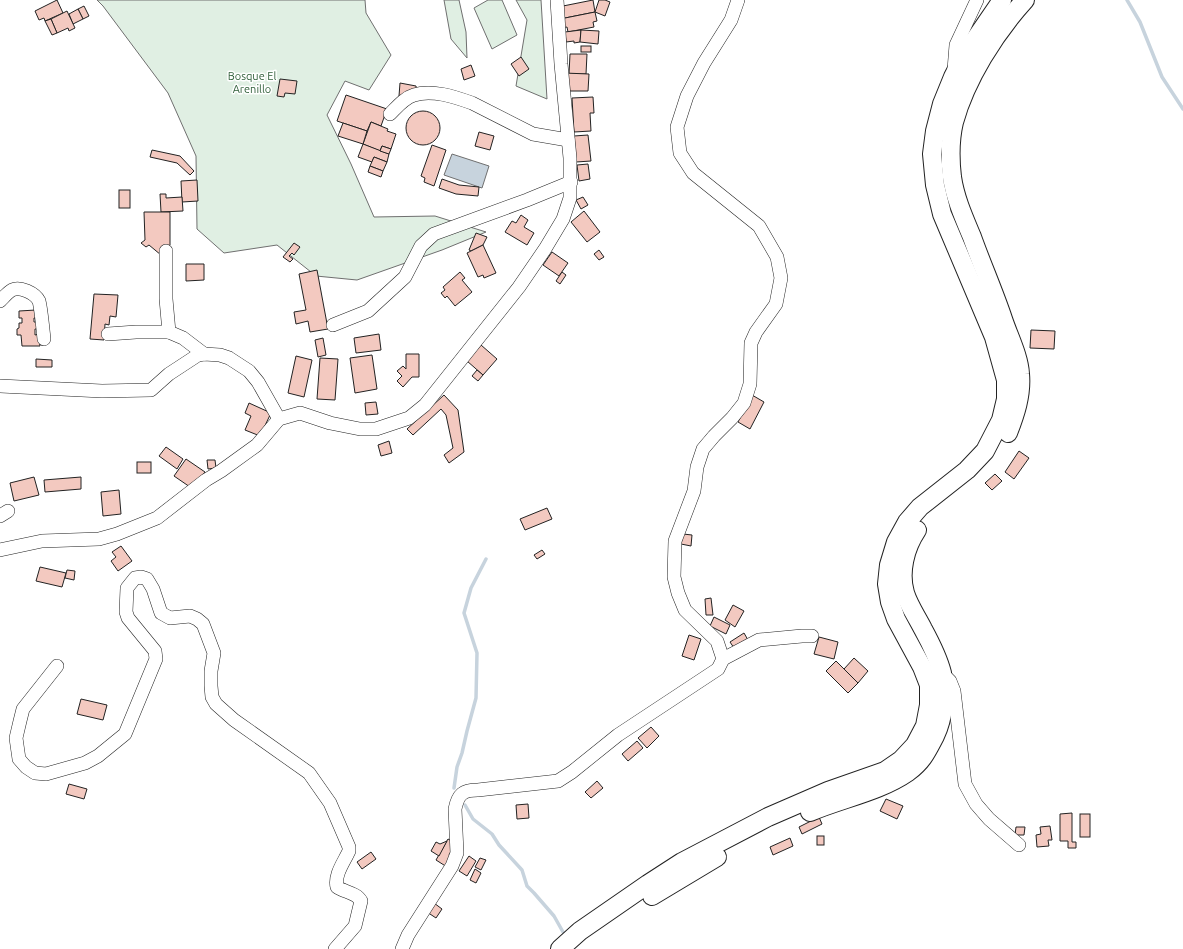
<svg xmlns="http://www.w3.org/2000/svg" width="1183" height="949" viewBox="0 0 1183 949" font-family="Ubuntu,sans-serif">
<style>
.green{fill:#e0efe3;stroke:#6f6f6f}
.water{fill:#c7d3dd;stroke:#6f6f6f}
.lines{fill:none;stroke-linecap:round;stroke-linejoin:round}
.stream{stroke:#c7d3dd;stroke-width:3.5}
.building{fill:#f3c9c0;stroke:#222}
.minor-casing{stroke:#222;stroke-width:14}
.highway-casing{stroke:#222;stroke-width:20}
.minor{stroke:#fff;stroke-width:13}
.highway{stroke:#fff;stroke-width:18}
.labels{text-anchor:middle;stroke-width:3;stroke-linejoin:round;paint-order:stroke}
.park-label{font-size:11px;fill:#2f5e38;stroke:#fff}
</style>
<rect width="100%" height="100%" fill="#fff"/>
<!-- green -->
<g class="green">
<polygon points="97,0 365,0 366,13 391,55 369,90 345,81 327,115 351,164 374,217 435,216 486,232 442,250 357,280 316,276 277,245 224,253 197,229 196,156 168,93 103,6"/>
<polygon points="444,0 459,0 466,32 467,58 451,39"/>
<polygon points="488,0 502,0 517,35 492,49 474,8"/>
<polygon points="516,0 541,0 547,99 516,86 527,20"/>
</g>
<!-- water -->
<polygon class="water" points="452,154 489,166 482,188 444,175"/>
<g class="lines">
<!-- stream -->
<g class="stream">
<polyline points="1127,0 1140,22 1162,77 1183,109"/>
<polyline points="454,788 457,767 462,753 467,731 476,698 477,653 464,613 471,588 486,559"/>
<polyline points="465,805 473,819 492,834 499,845 522,870 527,886 534,893 554,916 563,932"/>
</g>
</g>
<!-- building -->
<g class="building">
<polygon points="57,0 63,13 45,21 44,18 39,20 35,11"/>
<polygon points="593,0 595,12 560,19 558,7"/>
<polygon points="599,0 605,0 610,2 605,16 595,12"/>
<polygon points="84,6 89,16 83,19 78,9"/>
<polygon points="78,9 83,19 73,24 69,14"/>
<polygon points="67,11 75,28 69,31 68,28 57,33 51,19"/>
<polygon points="595,12 597,21 593,22 594,27 568,32 567,27 562,28 560,19"/>
<polygon points="51,19 57,33 52,35 45,21"/>
<polygon points="581,30 580,42 574,43 574,41 566,42 565,32"/>
<polygon points="581,30 599,31 598,44 580,42"/>
<rect x="581" y="46" width="10" height="6"/>
<polygon points="570,54 587,54 586,74 569,74"/>
<polygon points="521,57 529,69 519,76 511,64"/>
<polygon points="471,65 475,76 464,80 461,69"/>
<polygon points="564,73 589,74 588,91 564,91"/>
<polygon points="280,79 297,81 295,94 285,93 284,97 277,96"/>
<polygon points="400,83 416,86 417,92 399,96"/>
<polygon points="346,95 387,109 381,126 371,122 367,131 337,121"/>
<polygon points="593,97 594,113 590,113 591,131 574,132 572,98"/>
<circle cx="423" cy="128" r="17"/>
<polygon points="371,122 388,129 387,131 396,134 391,149 382,146 380,151 363,144"/>
<polygon points="343,123 367,131 363,144 338,136"/>
<polygon points="479,132 494,136 490,150 475,146"/>
<polygon points="588,135 591,161 576,162 574,136"/>
<polygon points="363,144 389,154 387,162 374,157 372,162 358,157"/>
<polygon points="432,145 446,150 434,186 424,182 425,178 421,176"/>
<polygon points="382,146 391,149 389,154 380,151"/>
<polygon points="152,150 180,156 194,171 190,175 177,163 150,157"/>
<polygon points="374,157 387,162 383,171 370,166"/>
<polygon points="588,164 590,179 579,181 577,165"/>
<polygon points="370,166 383,171 381,177 368,172"/>
<polygon points="442,179 459,185 479,187 478,196 456,194 439,188"/>
<polygon points="197,180 198,201 182,202 181,181"/>
<rect x="119" y="190" width="11" height="18"/>
<polygon points="160,194 166,194 166,198 182,197 183,211 161,212"/>
<polygon points="583,197 588,205 581,209 576,200"/>
<polygon points="584,211 600,232 587,242 571,222"/>
<polygon points="144,212 170,212 170,245 161,255 149,245 146,247 141,243 145,240"/>
<polygon points="521,215 528,220 524,227 534,233 527,245 505,232 512,221 516,223"/>
<polygon points="476,233 487,237 483,245 471,251 469,250"/>
<polygon points="294,243 300,247 294,255 292,253 289,256 293,259 290,262 283,257"/>
<polygon points="483,245 496,273 484,278 483,275 478,277 467,253"/>
<polygon points="599,250 604,257 599,260 594,254"/>
<polygon points="552,252 568,263 559,276 543,265"/>
<polygon points="186,264 204,264 204,280 186,281"/>
<polygon points="317,270 328,329 310,332 308,321 296,324 294,312 306,310 299,274"/>
<polygon points="460,272 465,278 462,280 472,292 455,306 447,296 445,298 441,293 445,290 443,287"/>
<polygon points="562,272 566,275 560,284 556,281"/>
<polygon points="94,294 118,295 116,317 110,316 109,325 105,324 104,340 90,339"/>
<polygon points="36,310 37,318 34,318 34,322 38,322 38,329 35,329 35,335 39,334 40,346 22,346 21,335 17,335 17,329 19,328 19,323 22,323 22,318 19,318 19,311"/>
<polygon points="1031,330 1055,331 1054,349 1030,348"/>
<polygon points="379,334 381,350 356,353 354,338"/>
<polygon points="323,338 326,355 318,357 315,340"/>
<polygon points="481,345 497,359 483,375 467,361"/>
<polygon points="406,354 419,354 419,377 412,377 403,387 397,381 402,376 397,371 403,366 406,369"/>
<polygon points="372,355 377,389 355,393 350,358"/>
<polygon points="296,356 312,360 304,397 288,393"/>
<polygon points="320,358 338,359 335,400 317,399"/>
<polygon points="36,359 52,360 52,367 36,367"/>
<polygon points="477,370 483,375 478,381 472,376"/>
<polygon points="444,395 458,410 464,452 449,463 444,455 453,448 446,415 441,409 413,435 407,429"/>
<polygon points="752,395 764,402 750,429 738,422"/>
<polygon points="376,402 378,414 366,415 365,403"/>
<polygon points="249,403 271,413 260,436 245,430 251,416 245,413"/>
<polygon points="389,441 392,453 381,456 378,445"/>
<polygon points="166,447 183,459 177,469 159,456"/>
<polygon points="1019,451 1029,458 1014,479 1005,472"/>
<polygon points="186,459 205,472 198,483 190,487 174,476"/>
<polygon points="207,460 215,460 216,468 208,469"/>
<rect x="137" y="462" width="14" height="11"/>
<polygon points="995,474 1002,481 992,490 985,483"/>
<polygon points="34,477 39,495 14,501 10,483"/>
<polygon points="81,477 81,489 45,492 44,480"/>
<polygon points="119,490 121,514 103,516 101,492"/>
<polygon points="547,508 552,519 525,530 520,519"/>
<polygon points="683,534 692,535 691,546 681,544"/>
<polygon points="121,546 132,561 118,571 111,561 116,557 112,552"/>
<polygon points="542,550 545,554 537,559 534,555"/>
<polygon points="40,567 66,573 62,587 36,581"/>
<polygon points="67,570 75,571 74,580 65,578"/>
<polygon points="711,598 713,615 706,615 705,599"/>
<polygon points="733,605 744,611 735,627 725,620"/>
<polygon points="714,617 730,625 726,634 710,626"/>
<polygon points="744,633 748,640 734,648 730,642"/>
<polygon points="689,635 701,639 694,660 682,656"/>
<polygon points="819,637 838,642 834,659 814,654"/>
<polygon points="854,658 868,671 858,683 844,669"/>
<polygon points="836,661 858,683 848,693 826,671"/>
<polygon points="81,699 107,705 103,720 77,714"/>
<polygon points="651,727 659,736 647,748 638,738"/>
<polygon points="637,741 643,748 628,761 622,754"/>
<polygon points="597,781 603,788 591,798 585,792"/>
<polygon points="69,784 87,789 84,799 66,794"/>
<polygon points="886,799 903,806 897,819 880,811"/>
<polygon points="528,804 529,818 517,819 516,805"/>
<polygon points="1072,813 1072,842 1076,842 1076,848 1068,848 1068,841 1060,841 1060,814"/>
<rect x="1080" y="814" width="10" height="23"/>
<polygon points="819,817 822,824 802,834 799,827"/>
<polygon points="1050,826 1052,840 1048,840 1049,846 1037,847 1036,835 1041,834 1040,827"/>
<polygon points="1016,827 1025,827 1024,835 1015,835"/>
<rect x="817" y="836" width="7" height="9"/>
<polygon points="790,838 793,846 773,855 770,847"/>
<polygon points="448,839 456,843 449,855 452,857 447,867 436,860"/>
<polygon points="447,841 439,856 431,851 436,842 440,844"/>
<polygon points="371,852 376,859 362,869 357,862"/>
<polygon points="469,856 476,861 467,876 459,871"/>
<polygon points="480,858 486,860 481,870 475,867"/>
<polygon points="475,869 481,873 476,883 470,880"/>
<polygon points="434,903 442,909 436,918 427,912"/>
</g>
<g class="lines">
<defs>
<g id="minor">
<polyline points="954,70 956,45 977,0"/>
<path d="M390,114C397,107 404,98 414,95C432,89 455,97 472,103L533,134L568,140"/>
<polyline points="166,251 166,299 169,332 183,338 204,354"/>
<path d="M0,301C4,297 7,293 12,290C20,286 35,293 39,301C41,308 43,330 44,339"/>
<polyline points="333,325 368,311 405,277 421,246 434,234 527,200 571,182"/>
<polyline points="108,334 136,332 169,332"/>
<polyline points="0,386 102,391 151,390 169,374 198,355 204,354 220,355 229,358 249,371 258,382 279,419"/>
<polyline points="0,516 8,511"/>
<polyline points="0,550 42,541 99,539 117,534 157,518 206,480 221,471 257,445 279,419 300,413 330,423 360,429 376,429 409,418 425,405 519,287 545,249 563,219 570,198 570,158 561,64 557,0"/>
<polyline points="723,659 759,640 802,636 812,636"/>
<path d="M57,666L23,709L20,721L16,738L19,759L26,767L35,773L46,774L85,763L98,756L125,734L156,659L155,651L128,618L126,612L127,588L135,578L141,577L147,579L153,589L161,613L170,618L190,616L197,619L203,624L214,653L211,671V686L212,697L216,704L234,720L309,773L330,803L349,847V851C344,862 334,875 337,887C344,892 357,893 361,901L355,926L335,949"/>
<polyline points="943,674 950,681 954,691 965,784 976,804 989,819 1019,845"/>
<path d="M402,949L408,935L452,866L457,853L455,809C458,794 463,790 478,790L558,781L572,772L618,735L718,669L723,659L717,641L685,610L678,593L674,577L675,541L694,491L697,467L703,449L714,436L732,418L744,403L750,384L751,343L756,332L776,304L781,278L777,257L759,226L693,173L680,153L677,127L687,96L704,63L731,20L738,0"/>
</g>
<g id="highway">
<path d="M1008,433C1015,415 1022,395 1020,374C1019,356 1009,337 1003,319C994,292 982,265 972,237C964,218 955,198 952,177C950,160 950,139 954,122C966,79 995,33 1025,0"/>
<path d="M810,812C843,798 879,792 908,772C923,761 927,751 935,736C944,717 946,693 942,673C939,661 929,640 923,629C917,617 909,606 905,593C899,572 905,548 917,530"/>
<polyline points="652,896 717,857"/>
<polyline points="560,949 580,931 648,884 682,862 768,817 828,791 885,771 901,760 915,745 925,726 929,705 929,685 922,667 896,619 890,602 887,584 889,565 896,542 907,522 920,507 967,470 985,451 1001,420 1006,399 1006,380 994,337 942,214 935,185 932,154 935,131 942,104 953,77 965,54 1002,0"/>
</g>
</defs>
<!-- minor casing -->
<use href="#minor" class="minor-casing"/>
<!-- highway casing -->
<use href="#highway" class="highway-casing"/>
<!-- minor -->
<use href="#minor" class="minor"/>
<!-- highway -->
<use href="#highway" class="highway"/>
</g>
<g class="labels">
<!-- park labels -->
<g class="park-label">
<text x="252" y="80">Bosque El<tspan x="252" dy="13">Arenillo</tspan></text>
</g>
</g>
</svg>
